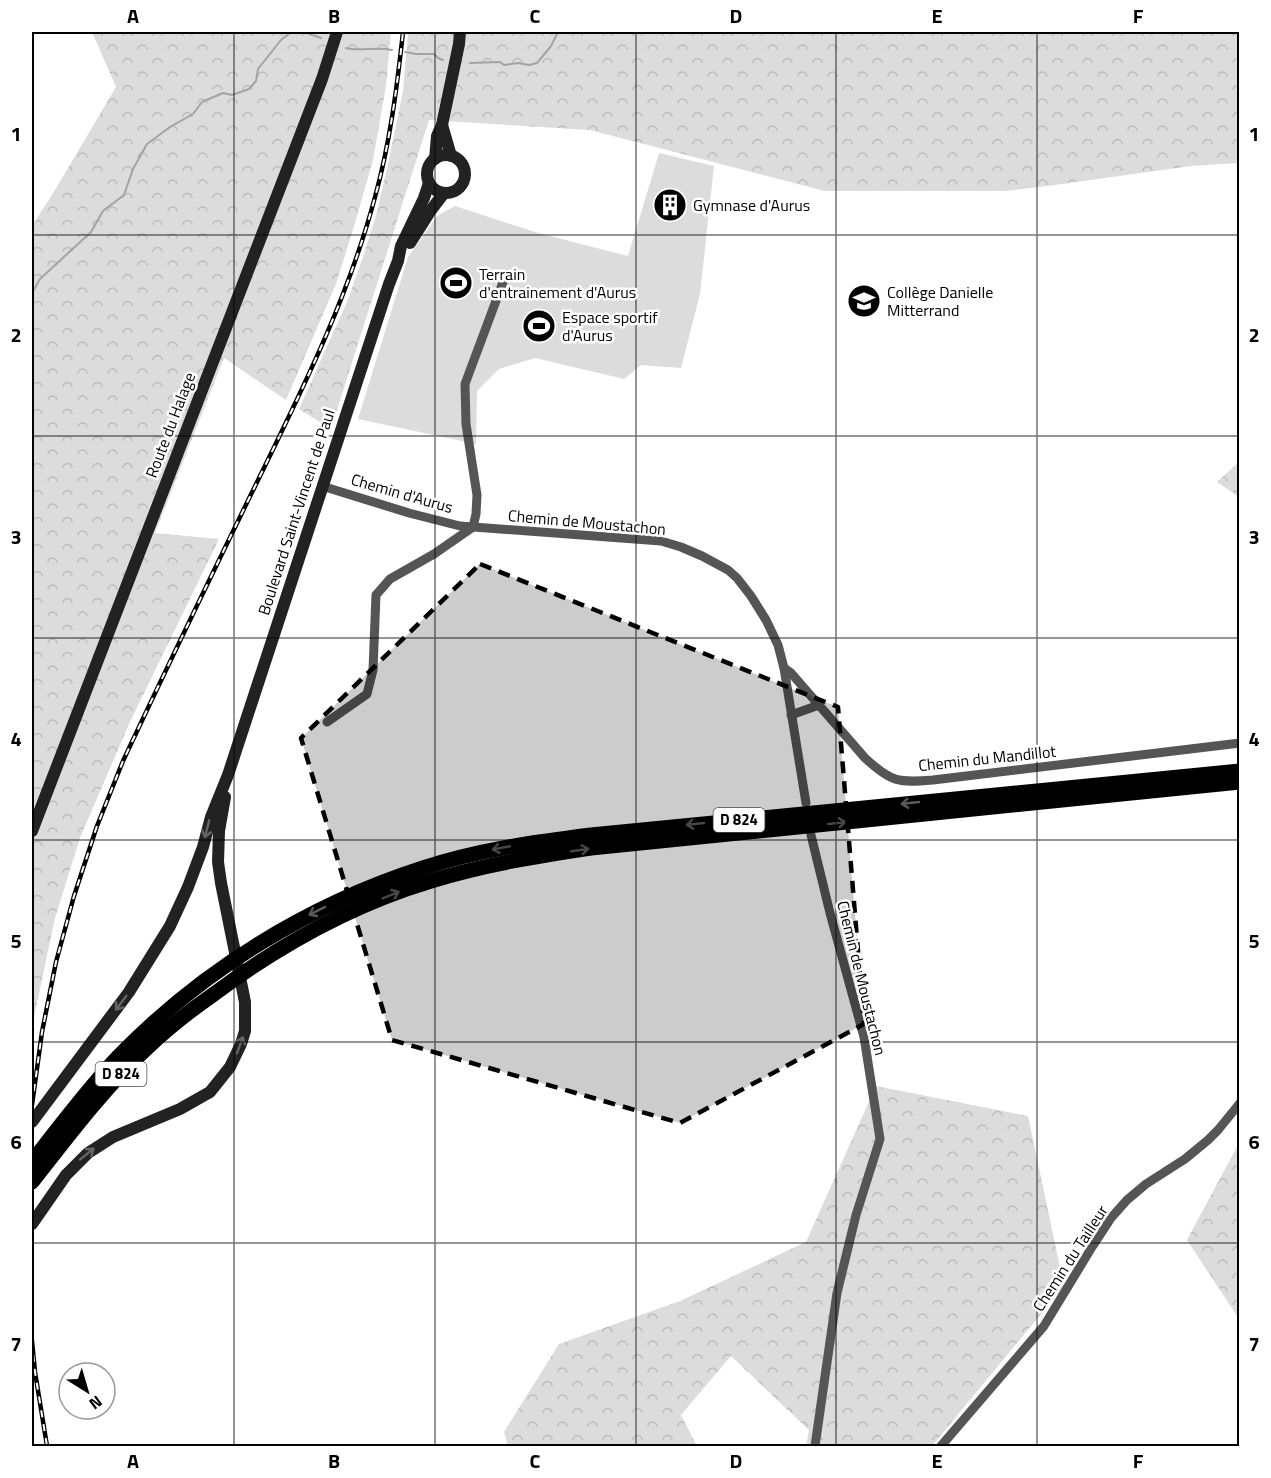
<svg xmlns="http://www.w3.org/2000/svg" width="1271" height="1478" viewBox="0 0 1271 1478" font-family="'Titillium Web',sans-serif">
<style>
.forest{fill:url(#forest-crowns)}
.green{fill:#dcdcdc}
.lines{fill:none;stroke-linecap:round;stroke-linejoin:round}
.stream{stroke:#a3a3a3;stroke-width:2}
.minor{stroke:#555;stroke-width:9}
.secondary{stroke:#222;stroke-width:12}
.trunk{stroke:#000;stroke-width:15}
.rail-casing{stroke:#000;stroke-width:4.5}
.rail{stroke:#fff;stroke-width:2;stroke-dasharray:7;stroke-linecap:butt}
.oneway{stroke:#595959}
.oneway2{stroke:#646464}
.marked{fill:#000;fill-opacity:0.2;stroke:#000;stroke-width:4.5;stroke-dasharray:12 8;stroke-linejoin:round}
.grid{fill:none;stroke:#000;stroke-width:1.5;stroke-opacity:0.55}
.labels{text-anchor:middle;stroke-width:5;stroke-linejoin:round;paint-order:stroke}
.shield{fill:#fff;stroke:#4c4c4c;stroke-width:1.5}
.shield-label{font-size:15px;font-weight:bold;fill:#000}
.poi-label{font-size:16px;fill:#000;stroke:#fff;text-anchor:start}
.street-label{font-size:16px;fill:#000;stroke:#fff}
.neatline{fill:none;stroke:#000;stroke-width:2}
.grid-label{font-size:20px;text-anchor:middle;font-weight:bold;fill:#000}
</style>
<defs>
<pattern id="forest-crowns" width="20" height="18" patternUnits="userSpaceOnUse" patternTransform="scale(1.5)"><rect width="20" height="18" fill="#dcdcdc"/><path d="M2 6a3 3 0 1 1 6 0M12 15a3 3 0 1 1 6 0" fill="none" stroke="#bbb"/></pattern>
</defs>
<rect width="100%" height="100%" fill="#fff"/>
<!-- forest -->
<g class="forest">
<polygon points="92,32 391,32 386,86 373,160 355,223 336,284 286,400 224,358 155,533 219,539 129,724 80,838 55,918 32,1027 32,226 55,190 116,87"/>
<polygon points="408,32 1239,32 1239,163 1191,166 1055,185 1006,191 825,191 590,130 429,120 331,429 299,409 347,302 363,257 377,212 388,164 403,91"/>
<polygon points="1239,462 1239,497 1217,482"/>
<polygon points="876,1086 1028,1116 1064,1286 932,1446 806,1446 809,1430 731,1356 681,1415 697,1446 508,1446 504,1432 559,1344 680,1301 806,1242"/>
<polygon points="1239,1143 1239,1319 1187,1240"/>
</g>
<!-- green -->
<polygon class="green" points="659,153 714,166 700,294 681,368 641,365 624,379 535,358 499,369 477,391 476,444 358,419 408,257 437,216 455,206 538,233 628,256"/>
<g class="lines">
<!-- stream -->
<g class="stream">
<polyline points="304,32 321,38"/>
<path d="M346,48C361,52 375,46 392,50"/>
<polyline points="405,52 416,54 434,54 438,58 443,60"/>
<polyline points="470,63 500,62 504,65 518,63 529,65 537,63 551,46 558,32"/>
<polyline points="32,293 40,279 91,232 103,211 124,195 133,169 147,144 170,127 193,114 202,102 223,93 232,95 249,89 256,81 258,69 281,40 290,33 299,32"/>
</g>
<!-- minor -->
<g class="minor">
<polyline points="322,486 409,513 460,526 661,541 681,547 702,556 728,570 737,578 751,596 766,620 778,645 784,668 806,803"/>
<path d="M784,668L791,673L865,758C891,782 898,783 933,780L1240,743"/>
<polyline points="791,715 819,705"/>
<polyline points="327,722 367,694 373,670 376,595 390,579 434,554 473,527 476,514 477,495 466,424 465,384 506,274"/>
<polyline points="811,835 830,913 864,1037 880,1139 856,1215 837,1293 815,1446"/>
<polyline points="941,1446 1044,1326 1092,1247 1111,1218 1127,1200 1146,1184 1185,1159 1208,1140 1218,1130 1240,1103"/>
</g>
<!-- secondary -->
<g class="secondary">
<polyline points="442,125 451,156"/>
<circle cx="446" cy="174" r="19"/>
<polyline points="435,159 437,136 442,125 459,44 460,32"/>
<polyline points="410,243 431,210 444,193"/>
<polyline points="32,831 322,79 337,32"/>
<polyline points="32,1122 129,992 170,926 188,887 203,847 211,817 228,775 389,284 398,261 401,246 424,198 429,183"/>
<polyline points="32,1224 66,1175 88,1153 113,1137 180,1109 210,1092 230,1067 241,1044 245,1031 245,1002 221,883 218,862 219,831 225,797"/>
</g>
<!-- trunk -->
<g class="trunk">
<path d="M32,1162C59,1127 87,1090 118,1057C201,971 308,905 423,868C477,850 535,842 591,835L1240,771"/>
<path d="M32,1182C68,1136 104,1088 147,1048C168,1028 191,1010 214,994C281,944 351,905 431,881C483,865 537,856 591,848L1240,782"/>
</g>
<defs>
<g id="rail">
<path d="M32,1105L42,1032L56,962L74,896L97,826L123,761C168,665 214,570 261,474C305,384 349,295 375,197C390,143 397,87 403,32"/>
<polyline points="32,1341 35,1372 47,1446"/>
</g>
</defs>
<!-- rail casing -->
<use href="#rail" class="rail-casing"/>
<!-- rail -->
<use href="#rail" class="rail"/>
</g>
<!-- one-way arrows -->
<defs><path id="oneway-shaft" d="M-6 0H5M1.5-3L5.5 0L1.5 3" fill="none" stroke-width="1.6" stroke-linecap="round" stroke-linejoin="round" transform="scale(1.5)"/></defs>
<g class="oneway">
<use href="#oneway-shaft" transform="translate(910 803) rotate(174)"/>
<use href="#oneway-shaft" transform="translate(837 823) rotate(-6)"/>
<use href="#oneway-shaft" transform="translate(695 824) rotate(174)"/>
<use href="#oneway-shaft" transform="translate(501 848) rotate(169)"/>
<use href="#oneway-shaft" transform="translate(580 850) rotate(-8)"/>
<use href="#oneway-shaft" transform="translate(391 895) rotate(-22)"/>
<use href="#oneway-shaft" transform="translate(317 911) rotate(153)"/>
</g>
<g class="oneway2">
<use href="#oneway-shaft" transform="translate(207 829) rotate(104)"/>
<use href="#oneway-shaft" transform="translate(121 1003) rotate(127)"/>
<use href="#oneway-shaft" transform="translate(240 1045) rotate(-70)"/>
<use href="#oneway-shaft" transform="translate(87 1154) rotate(-39)"/>
</g>
<!-- marked area -->
<path class="marked" d="M480,564L838,707L864,1024L680,1123L392,1040L301,738Z"/>
<!-- grid -->
<path class="grid" d="M234,32V1446M435,32V1446M636,32V1446M836,32V1446M1037,32V1446M32,235H1240M32,436H1240M32,638H1240M32,840H1240M32,1042H1240M32,1243H1240"/>
<!-- icons -->
<defs>
<symbol id="building-disc" viewBox="-11 -11 22 22"><circle r="9.5" fill="#000" stroke="#fff"/><path d="M-4-6H4V6H1V3H-1V6H-4ZM-2.5-4.3h1.7v1.8h-1.7ZM.8-4.3h1.7v1.8H.8ZM-2.5-1h1.7V.8h-1.7ZM.8-1h1.7V.8H.8Z" fill="#fff"/></symbol>
<symbol id="stadium-disc" viewBox="-11 -11 22 22"><circle r="9.5" fill="#000" stroke="#fff"/><path d="M0-5a6.5 5 0 1 0 0 10a6.5 5 0 1 0 0-10ZM-3.5-1.8h7v3.6h-7Z" fill="#fff"/></symbol>
<symbol id="school-disc" viewBox="-11 -11 22 22"><circle r="9.5" fill="#000" stroke="#fff"/><path d="M0-5L7-2L0 1L-7-2ZM-4 1L0 2.5L4 1V4Q0 6-4 4Z" fill="#fff"/></symbol>
</defs>
<g fill-rule="evenodd">
<use href="#building-disc" x="651" y="186" width="38" height="38"/>
<use href="#stadium-disc" x="437" y="264" width="38" height="38"/>
<use href="#school-disc" x="845" y="282" width="38" height="38"/>
<use href="#stadium-disc" x="520" y="307" width="38" height="38"/>
</g>
<g class="labels">
<!-- shield labels -->
<g class="shield">
<rect x="713.5" y="808" width="51" height="24" rx="4.5"/>
<rect x="95.5" y="1062" width="51" height="24" rx="4.5"/>
</g>
<g class="shield-label">
<text x="739" y="825">D 824</text>
<text x="121" y="1079">D 824</text>
</g>
<!-- poi labels -->
<g class="poi-label">
<text x="693" y="211">Gymnase d'Aurus</text>
<text x="479" y="280">Terrain<tspan x="479" dy="18">d'entrainement d'Aurus</tspan></text>
<text x="887" y="298">Collège Danielle<tspan x="887" dy="18">Mitterrand</tspan></text>
<text x="562" y="323">Espace sportif<tspan x="562" dy="18">d'Aurus</tspan></text>
</g>
<!-- street labels -->
<g class="street-label">
<text transform="translate(170 425) rotate(-69)" y="6">Route du Halage</text>
<text transform="translate(402 493) rotate(16)" y="6">Chemin d'Aurus</text>
<text transform="translate(296 512) rotate(-72)" y="6">Boulevard Saint-Vincent de Paul</text>
<text transform="translate(587 522) rotate(5)" y="6">Chemin de Moustachon</text>
<text transform="translate(987 758) rotate(-6)" y="6">Chemin du Mandillot</text>
<text transform="translate(862 978) rotate(76)" y="6">Chemin de Moustachon</text>
<text transform="translate(1070 1258) rotate(-57)" y="6">Chemin du Tailleur</text>
</g>
</g>
<!-- border -->
<rect width="1271" height="1478" fill="none" stroke="#ffffff" stroke-width="66"/>
<!-- north arrow -->
<g transform="translate(87 1391) rotate(143)"><circle r="28" fill="#ffffff" stroke="#999999" stroke-width="1.5"/>
<path d="M0-4.5L10 22L0 15L-10 22Z" fill="#000000"/>
<text y="-9" font-size="16" font-weight="bold" text-anchor="middle" fill="#000000">N</text>
</g>
<rect x="33" y="33" width="1205" height="1412" class="neatline"/>
<g class="grid-label">
<text x="133" y="23">A</text>
<text x="334" y="23">B</text>
<text x="535" y="23">C</text>
<text x="736" y="23">D</text>
<text x="937" y="23">E</text>
<text x="1138" y="23">F</text>
<text x="16" y="141">1</text>
<text x="1254" y="141">1</text>
<text x="16" y="342">2</text>
<text x="1254" y="342">2</text>
<text x="16" y="544">3</text>
<text x="1254" y="544">3</text>
<text x="16" y="746">4</text>
<text x="1254" y="746">4</text>
<text x="16" y="948">5</text>
<text x="1254" y="948">5</text>
<text x="16" y="1149">6</text>
<text x="1254" y="1149">6</text>
<text x="16" y="1351">7</text>
<text x="1254" y="1351">7</text>
<text x="133" y="1468">A</text>
<text x="334" y="1468">B</text>
<text x="535" y="1468">C</text>
<text x="736" y="1468">D</text>
<text x="937" y="1468">E</text>
<text x="1138" y="1468">F</text>
</g>
</svg>
